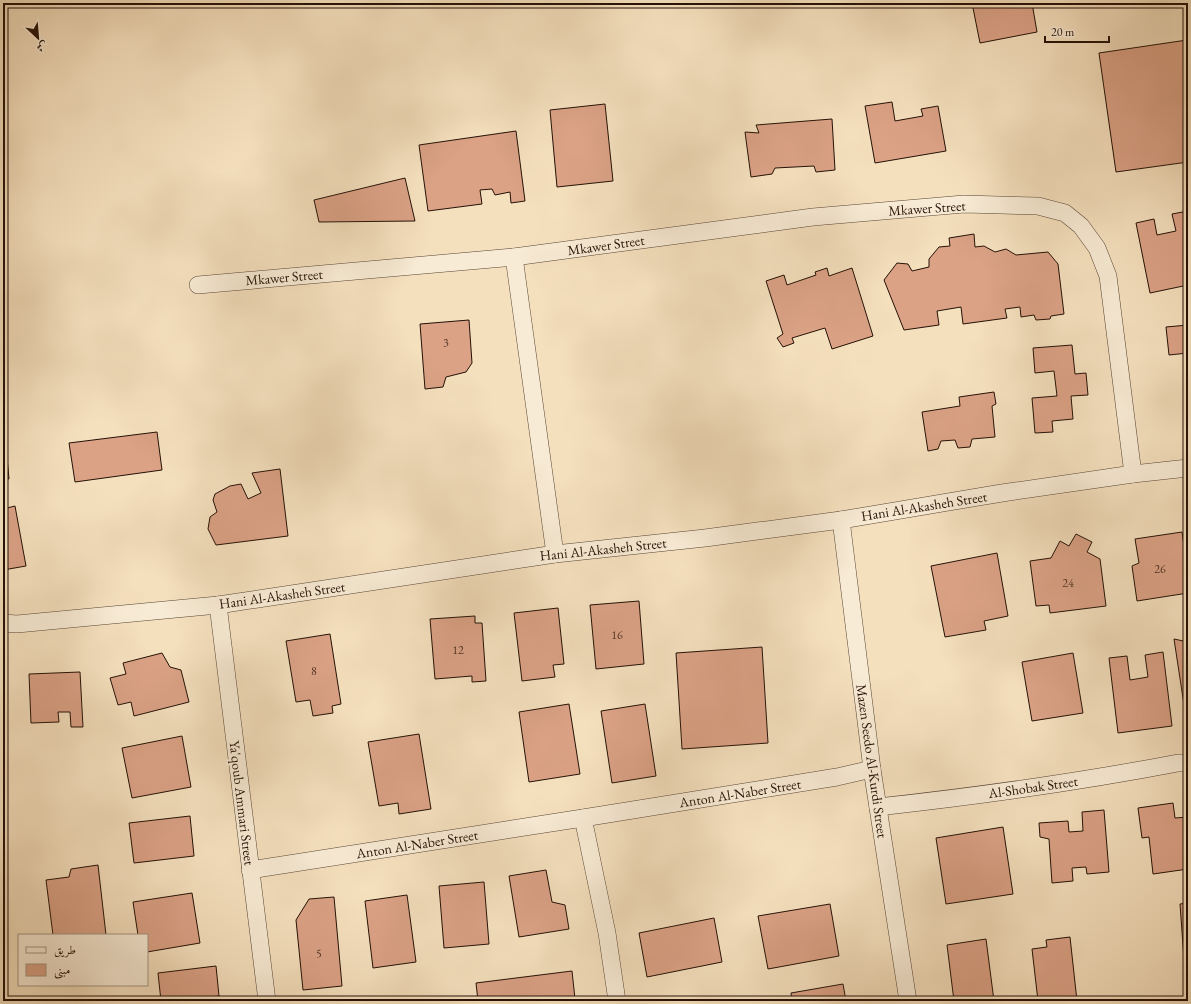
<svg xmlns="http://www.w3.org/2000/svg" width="1191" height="1004" viewBox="0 0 1191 1004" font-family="'EB Garamond',Amiri,serif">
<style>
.building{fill:#dba286;stroke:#241106}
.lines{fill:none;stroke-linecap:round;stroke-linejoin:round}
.minor-casing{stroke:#584534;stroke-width:18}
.minor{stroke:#f8ebd5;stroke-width:17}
.labels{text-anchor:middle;stroke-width:3.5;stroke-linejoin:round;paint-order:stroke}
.number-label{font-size:12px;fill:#523526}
.street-label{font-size:14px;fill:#241106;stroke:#f8ebd5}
</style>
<rect width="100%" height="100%" fill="#f5e0be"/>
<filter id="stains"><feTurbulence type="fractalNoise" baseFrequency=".005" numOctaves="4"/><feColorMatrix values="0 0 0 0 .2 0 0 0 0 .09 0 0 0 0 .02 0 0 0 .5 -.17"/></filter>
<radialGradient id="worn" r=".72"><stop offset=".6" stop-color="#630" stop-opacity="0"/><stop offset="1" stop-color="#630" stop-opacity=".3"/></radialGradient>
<!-- building -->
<g class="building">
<polygon points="972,3 1032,3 1037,32 980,43"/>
<polygon points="1187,40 1188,49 1188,162 1116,172 1099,53"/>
<polygon points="892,102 895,121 923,116 921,109 938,106 946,151 875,163 865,106"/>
<polygon points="605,104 613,181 557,187 550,110"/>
<polygon points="832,119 835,170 816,172 814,166 775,168 772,174 751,177 745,132 759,133 756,125"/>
<polygon points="516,131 525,201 511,203 510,192 495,195 492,189 480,190 482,204 428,211 419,145"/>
<polygon points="405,178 415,221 319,222 314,200"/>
<polygon points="1188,211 1188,285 1150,293 1136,223 1154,219 1157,235 1176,231 1172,214"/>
<polygon points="974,234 975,247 984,246 995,252 1006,249 1016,255 1048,252 1058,264 1064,314 1051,316 1050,319 1036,320 1034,315 1021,317 1020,307 1005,309 1007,318 963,324 961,307 937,311 939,325 904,330 884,280 897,263 908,264 912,271 929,267 929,259 939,247 950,246 949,238"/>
<polygon points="827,268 829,276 852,268 873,336 832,349 825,328 792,338 794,343 783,347 777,338 783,334 766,281 784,275 787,285 816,275 815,272"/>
<polygon points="469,320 472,363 466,372 446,377 443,387 425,389 420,324"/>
<polygon points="1188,325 1188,353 1169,355 1166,327"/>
<polygon points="1072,345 1075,374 1086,373 1088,395 1071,396 1073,419 1052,421 1053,432 1035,433 1032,398 1057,396 1054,371 1035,373 1033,348"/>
<polygon points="994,392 996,404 992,406 995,437 972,439 970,447 958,448 955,440 941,441 938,449 928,451 922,412 960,406 959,397"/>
<polygon points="157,432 162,470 75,482 69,443"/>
<polygon points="3,447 6,447 9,479 3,479"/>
<polygon points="280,469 288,536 216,545 208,529 210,517 217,512 213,500 215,494 230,486 241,484 248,499 261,493 252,473"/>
<polygon points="15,506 26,566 3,570 3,509"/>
<polygon points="1182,532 1188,572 1188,593 1137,601 1132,566 1139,563 1135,539"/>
<polygon points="1076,534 1092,542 1087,552 1100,559 1106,606 1050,613 1049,605 1036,606 1030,561 1051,558 1060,541 1069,546"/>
<polygon points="997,553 1008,616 984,621 986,630 945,637 931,566"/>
<polygon points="639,601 644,664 596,669 590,605"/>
<polygon points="558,608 564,664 553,665 555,677 522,681 514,613"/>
<polygon points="475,616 475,623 482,623 486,681 472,682 472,676 435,679 430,619"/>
<polygon points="330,634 341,704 332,706 333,713 313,716 310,700 296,702 286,641"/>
<polygon points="1174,639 1188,642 1188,717 1186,718"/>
<polygon points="762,647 768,743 682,749 676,653"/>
<polygon points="1163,652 1172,726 1118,733 1109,658 1127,656 1130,680 1148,677 1145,655"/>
<polygon points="162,653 170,667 181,670 189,702 134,716 131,702 118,705 110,678 126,674 123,663"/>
<polygon points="1073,653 1083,713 1032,721 1022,662"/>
<polygon points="80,672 83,727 71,727 70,712 58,712 59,722 31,723 29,674"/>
<polygon points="569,704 580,774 529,782 519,712"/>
<polygon points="645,704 656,776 612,783 601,711"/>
<polygon points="419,734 431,809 399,814 398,803 379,806 368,742"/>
<polygon points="182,736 191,787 132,798 122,748"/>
<polygon points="1173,803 1175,818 1188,817 1188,869 1153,874 1149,837 1142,838 1138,808"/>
<polygon points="1104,810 1109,872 1087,874 1086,867 1072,868 1073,881 1052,883 1049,839 1040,837 1039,823 1068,821 1069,832 1083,831 1082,812"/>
<polygon points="190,816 194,856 134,863 129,823"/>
<polygon points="1003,827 1013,894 946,904 936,838"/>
<polygon points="98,865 106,935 53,935 46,880 69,877 71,869"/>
<polygon points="546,870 552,902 565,905 569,929 519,937 509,876"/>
<polygon points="484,882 489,944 444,948 439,886"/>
<polygon points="192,893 200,943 147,952 147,935 138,935 133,902"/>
<polygon points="407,895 416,962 373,968 365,901"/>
<polygon points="334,897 342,986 303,990 296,920 309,899"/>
<polygon points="1188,903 1188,1001 1187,1001 1180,904"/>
<polygon points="830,904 839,956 768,969 758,916"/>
<polygon points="714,918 722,962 647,977 639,933"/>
<polygon points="1070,937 1077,1001 1038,1001 1032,949 1047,947 1046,940"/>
<polygon points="986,939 994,1001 954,1001 947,945"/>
<polygon points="216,966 219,996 179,1001 161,1001 158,973"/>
<polygon points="572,971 575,999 567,1001 478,1001 476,983"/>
<polygon points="843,984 846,1001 792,1001 791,993"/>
</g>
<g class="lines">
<defs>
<g id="minor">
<polyline points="514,257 555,554"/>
<polyline points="198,285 514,257 813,217 964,204 1038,206 1065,213 1081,226 1097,248 1108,276 1133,474"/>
<polyline points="841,520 872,769 908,1001"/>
<polyline points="218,605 267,1001"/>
<polyline points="3,623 17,624 218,605 555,554 705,538 841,520 1002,493 1133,474 1188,468"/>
<path d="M878,807C978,796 1079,782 1178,763H1188"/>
<polyline points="583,818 607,933 617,1001"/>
<polyline points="250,870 583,818 837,777 872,769"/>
</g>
</defs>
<!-- minor casing -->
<use href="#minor" class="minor-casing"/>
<!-- minor -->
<use href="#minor" class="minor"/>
</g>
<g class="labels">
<!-- number labels -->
<g class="number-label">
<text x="446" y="347">3</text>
<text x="1160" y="573">26</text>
<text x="1068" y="587">24</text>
<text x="617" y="639">16</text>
<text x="458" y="654">12</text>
<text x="314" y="675">8</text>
<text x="319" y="957">5</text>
</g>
<!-- street labels -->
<g class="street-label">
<text transform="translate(927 208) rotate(-4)" y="5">Mkawer Street</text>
<text transform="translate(606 245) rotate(-8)" y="5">Mkawer Street</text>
<text transform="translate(284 277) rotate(-5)" y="5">Mkawer Street</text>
<text transform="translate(924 506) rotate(-9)" y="5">Hani Al-Akasheh Street</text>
<text transform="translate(603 549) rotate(-6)" y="5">Hani Al-Akasheh Street</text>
<text transform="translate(282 595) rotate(-8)" y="5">Hani Al-Akasheh Street</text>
<text transform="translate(872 761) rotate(82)" y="5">Mazen Seedo Al-Kurdi Street</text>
<text transform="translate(1033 787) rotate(-8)" y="5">Al-Shobak Street</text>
<text transform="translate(740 793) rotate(-9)" y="5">Anton Al-Naber Street</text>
<text transform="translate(242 803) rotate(83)" y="5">Ya'qoub Ammari Street</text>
<text transform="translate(417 844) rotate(-9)" y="5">Anton Al-Naber Street</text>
</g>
</g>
<!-- margin -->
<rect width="1191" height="1004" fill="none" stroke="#f5e0be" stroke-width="16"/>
<rect x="4" y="4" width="1183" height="996" fill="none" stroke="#241106" stroke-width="2"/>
<rect x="8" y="8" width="1175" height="988" fill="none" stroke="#241106"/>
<!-- legend -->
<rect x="18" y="934" width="130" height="52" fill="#f8ebd5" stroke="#a39482"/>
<rect x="26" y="947" width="20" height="6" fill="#f8ebd5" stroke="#a39482"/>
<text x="54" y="954" font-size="12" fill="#241106">طريق</text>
<rect x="26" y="964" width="20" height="12" fill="#dba286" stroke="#a39482"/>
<text x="54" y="974" font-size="12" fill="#241106">مبنى</text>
<!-- north arrow -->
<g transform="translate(38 38) rotate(154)" stroke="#f8ebd5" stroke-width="3" paint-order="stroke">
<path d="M0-3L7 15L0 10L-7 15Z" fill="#241106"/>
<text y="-6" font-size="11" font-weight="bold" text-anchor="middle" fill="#241106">ش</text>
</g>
<!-- scale -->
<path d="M1045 36v6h64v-6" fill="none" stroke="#241106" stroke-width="2"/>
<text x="1051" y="36" font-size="12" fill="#241106" stroke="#f8ebd5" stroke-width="3" paint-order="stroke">20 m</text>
<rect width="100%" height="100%" filter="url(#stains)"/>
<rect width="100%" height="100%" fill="url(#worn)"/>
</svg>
